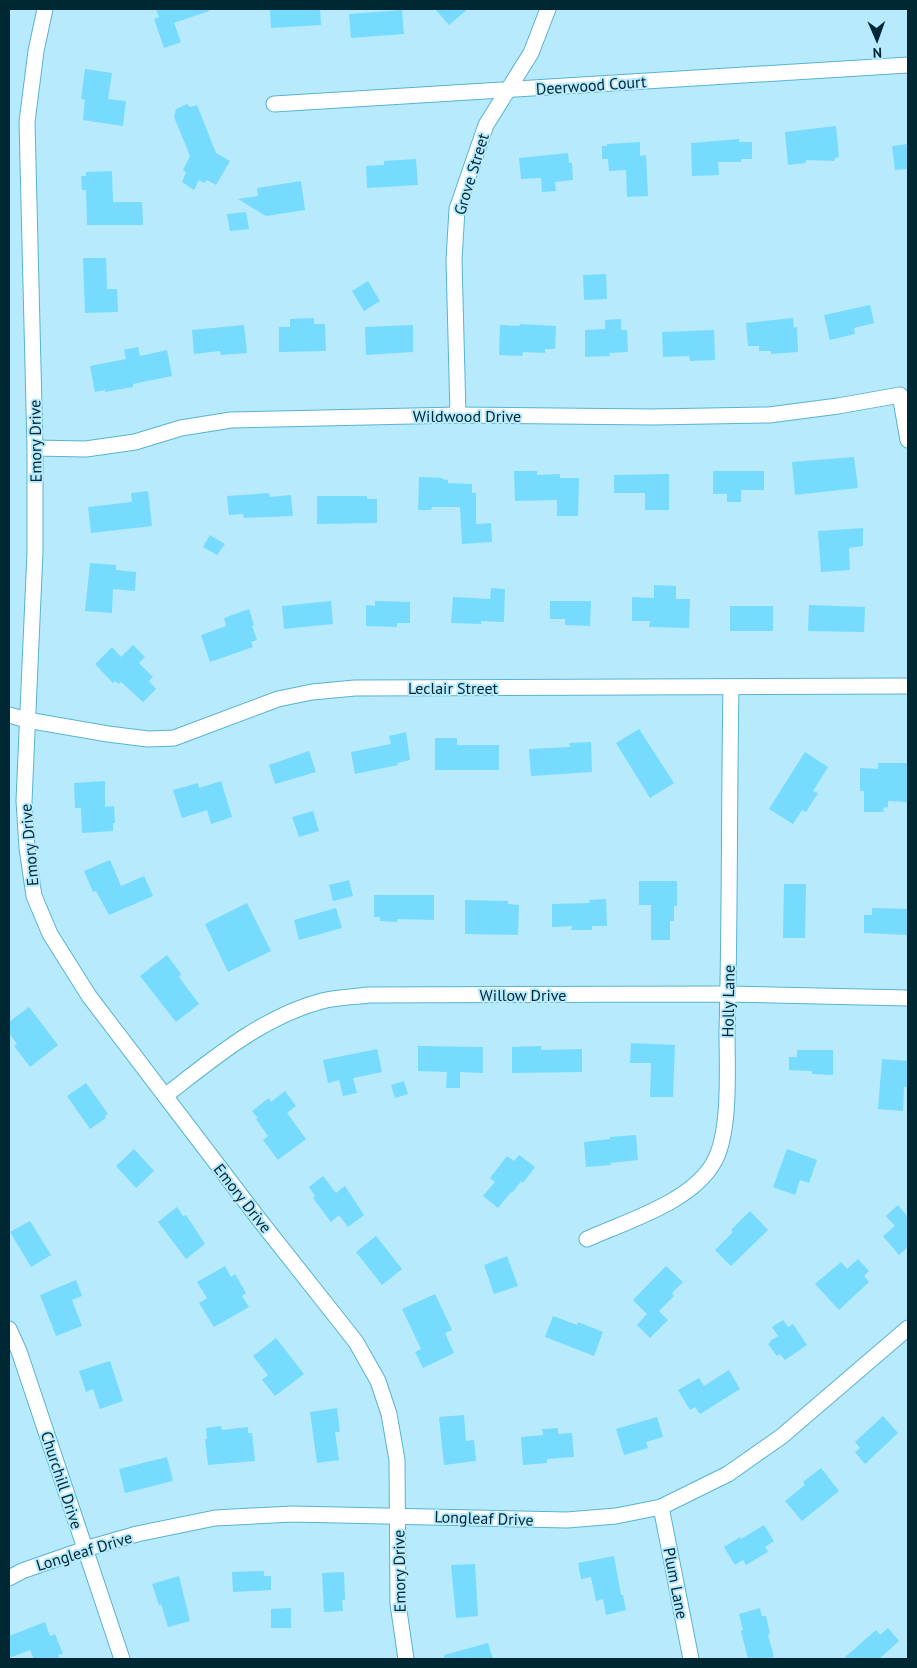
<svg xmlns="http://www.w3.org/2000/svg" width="917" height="1668" viewBox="0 0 917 1668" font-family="'PT Sans',sans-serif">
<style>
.building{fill:#76dbfe}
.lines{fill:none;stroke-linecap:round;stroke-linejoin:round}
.street-casing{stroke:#57b3d2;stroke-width:17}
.street{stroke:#fff;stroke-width:15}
.labels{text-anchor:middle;stroke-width:4;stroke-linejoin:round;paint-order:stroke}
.street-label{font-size:16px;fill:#002834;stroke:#b7eafd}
</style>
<rect width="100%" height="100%" fill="#b7eafd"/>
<!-- building -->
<g class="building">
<polygon points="156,9 209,9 209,11 174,23 181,42 164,48 154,19 159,17"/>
<polygon points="270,9 320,9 321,25 271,28"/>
<polygon points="435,9 468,9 449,25"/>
<polygon points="402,10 404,34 351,38 349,14"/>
<polygon points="85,69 112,73 108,99 126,101 123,126 83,120 85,100 81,99"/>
<polygon points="187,104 190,107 197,105 216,153 230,161 216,185 207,180 204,183 199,180 194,190 182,182 186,172 183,170 190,156 174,117 176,109"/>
<polygon points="836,126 839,157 835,158 834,161 806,160 806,163 788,165 785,132"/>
<polygon points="739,139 739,142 752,142 752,159 741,159 741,162 718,162 719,175 692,176 691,143"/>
<polygon points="640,142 640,156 646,155 648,196 627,197 626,170 609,171 608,159 602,159 602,146 607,146 607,144"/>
<polygon points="908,144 908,169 895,170 892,146"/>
<polygon points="568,153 569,163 572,163 573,180 555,182 556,191 542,192 541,178 521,179 519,158"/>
<polygon points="416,159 418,185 367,188 366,166 384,165 384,161"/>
<polygon points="112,171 113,202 142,202 143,225 87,225 86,190 82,190 81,176 86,176 86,172"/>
<polygon points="301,181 305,210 266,216 238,199 258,196 257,188"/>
<polygon points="246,212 249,229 230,231 227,214"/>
<polygon points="83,258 106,258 107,289 117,289 118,312 85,313"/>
<polygon points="606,274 607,299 584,300 583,275"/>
<polygon points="368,281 380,301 364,311 352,291"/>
<polygon points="870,305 874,323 854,328 855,334 830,340 824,315"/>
<polygon points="314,318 314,324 325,324 326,351 279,352 279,327 290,327 290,319"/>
<polygon points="793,318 794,328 797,327 798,352 771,354 771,351 759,351 759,346 748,346 746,323"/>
<polygon points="621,319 621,330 627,330 628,352 609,353 610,356 585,357 585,330 605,329 605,320"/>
<polygon points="520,324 556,326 555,349 545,349 545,353 523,352 522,356 499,355 500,325 519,326"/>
<polygon points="244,325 247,353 221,355 220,351 194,354 192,330"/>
<polygon points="413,325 413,352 366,355 365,327"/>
<polygon points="714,330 715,360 690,361 689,356 663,357 662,332"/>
<polygon points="138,347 140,356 167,350 172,376 133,384 133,387 105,392 105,390 95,392 90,366 126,359 124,350"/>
<polygon points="854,457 858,488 795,495 792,462"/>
<polygon points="514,471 537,471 537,475 560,474 560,478 579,478 578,516 557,516 557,500 515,501"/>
<polygon points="713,471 764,471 764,490 741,490 741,502 727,502 727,494 713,494"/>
<polygon points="669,474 669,510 645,510 645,493 614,493 614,475"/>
<polygon points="419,477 443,478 442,479 448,480 448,483 472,484 472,493 476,493 476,524 491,523 492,542 462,544 460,507 432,507 431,510 418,510"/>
<polygon points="148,491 152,526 91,533 88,507 132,502 131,493"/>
<polygon points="269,493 270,497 291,495 293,516 244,518 243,514 229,515 227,496"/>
<polygon points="317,496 367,496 367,499 377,499 377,523 317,524"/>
<polygon points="863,528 863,546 849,548 850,570 821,572 818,531"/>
<polygon points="210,535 225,544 217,555 203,547"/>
<polygon points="90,563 116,565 116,570 136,572 135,591 113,589 112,613 85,611"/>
<polygon points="654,585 676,586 676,599 690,599 689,628 649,627 650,621 632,621 632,597 654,598"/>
<polygon points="491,588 505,589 504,622 481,621 481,624 451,623 453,597 490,599"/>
<polygon points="331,601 333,624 284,629 282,606"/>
<polygon points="375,601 410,602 410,623 397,623 397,627 366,626 366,605 375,606"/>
<polygon points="550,601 591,601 590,626 565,625 565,619 550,619"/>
<polygon points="809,605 865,607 864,632 808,631"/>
<rect x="730" y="606" width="43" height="25"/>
<polygon points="249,609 254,625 252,626 257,640 251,642 253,647 210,662 201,635 226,626 224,618"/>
<polygon points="133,645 145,657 139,663 153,677 149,681 156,689 143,702 121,682 119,684 115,681 113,683 95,664 112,647 121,657"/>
<polygon points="639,729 674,783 650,798 616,743"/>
<polygon points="406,732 410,760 397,763 398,765 355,774 351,752 391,744 389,736"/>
<polygon points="435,738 457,738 457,745 499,745 499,770 435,770"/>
<polygon points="591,742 592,772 531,776 529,749 570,747 569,743"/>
<polygon points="309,751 316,772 275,784 269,765"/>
<polygon points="805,752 828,767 813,791 818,793 806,812 802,810 793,824 769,809"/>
<polygon points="878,763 908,763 908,802 888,801 888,807 883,808 884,812 864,812 864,791 860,791 860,768 878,769"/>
<polygon points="105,781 105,807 114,806 115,823 113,823 113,831 82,833 81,808 75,808 74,783"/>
<polygon points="221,781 232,817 211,824 207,810 182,818 173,790 198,783 199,788"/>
<polygon points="313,811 319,831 299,837 292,817"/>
<polygon points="110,860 121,886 144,876 153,896 109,915 96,891 93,892 84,871"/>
<polygon points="349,880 353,896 333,901 329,885"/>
<polygon points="639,881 677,881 677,906 674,906 674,921 670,921 670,940 651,940 651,905 639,905"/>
<polygon points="784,884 806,884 805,938 783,938"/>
<polygon points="374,895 434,895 434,920 397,919 397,922 380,921 380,917 374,917"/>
<polygon points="606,899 607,926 592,926 592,930 571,930 572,926 552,927 552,904 590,903 589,900"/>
<polygon points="465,900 508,901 508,904 519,905 518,935 465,934"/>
<polygon points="247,903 271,951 228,972 205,924"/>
<polygon points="336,908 342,928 299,940 294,920"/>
<polygon points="872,908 908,909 908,935 864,933 864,915 872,915"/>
<polygon points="167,955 181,974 179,977 199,1004 176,1022 140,976"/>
<polygon points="29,1007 58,1045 30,1067 14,1046 17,1044 9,1033 9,1022"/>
<polygon points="631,1043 675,1045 673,1097 650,1097 651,1063 630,1063"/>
<polygon points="418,1046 483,1047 483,1073 460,1072 460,1088 446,1088 447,1072 418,1071"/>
<polygon points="541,1046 541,1050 582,1049 582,1072 512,1073 512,1047"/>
<polygon points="377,1049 382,1072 353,1078 357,1093 343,1096 339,1080 328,1083 323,1060"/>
<polygon points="797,1050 833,1050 833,1075 812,1074 812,1071 789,1070 789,1057 797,1057"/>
<polygon points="882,1059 908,1061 908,1087 904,1087 903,1111 878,1109"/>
<polygon points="404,1081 408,1094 395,1098 391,1085"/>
<polygon points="86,1083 108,1114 105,1116 106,1118 90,1129 67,1096"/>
<polygon points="285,1091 296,1106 287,1113 306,1139 278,1160 263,1140 268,1136 256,1119 258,1118 252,1111 269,1098 271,1102"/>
<polygon points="636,1135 638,1160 610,1163 611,1165 586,1167 584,1142 610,1139 610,1137"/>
<polygon points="134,1149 154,1171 136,1188 116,1166"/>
<polygon points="787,1149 817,1160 809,1183 800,1180 795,1195 773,1187"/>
<polygon points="519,1155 535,1167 523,1183 521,1181 512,1193 511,1192 498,1208 483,1196 495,1182 490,1178 507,1156 514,1161"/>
<polygon points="323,1176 336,1193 345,1186 364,1215 348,1227 339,1215 331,1222 313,1198 315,1196 309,1187"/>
<polygon points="898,1205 907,1216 908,1215 908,1247 899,1255 883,1236 895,1226 886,1216"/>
<polygon points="177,1207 183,1216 186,1215 205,1244 186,1259 158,1222"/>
<polygon points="750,1211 768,1230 731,1266 715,1250 733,1232 731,1230"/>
<polygon points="30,1221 51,1255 31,1267 10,1232"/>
<polygon points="376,1236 402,1269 382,1285 356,1252"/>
<polygon points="507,1256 518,1286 494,1294 484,1265"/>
<polygon points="858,1259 869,1271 864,1276 869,1282 839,1310 815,1284 841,1262 847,1269"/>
<polygon points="225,1266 231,1277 235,1274 246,1293 242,1296 249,1307 214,1327 199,1303 207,1298 197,1282"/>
<polygon points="666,1266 683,1282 672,1293 674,1296 659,1311 668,1320 650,1338 637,1325 647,1314 633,1300"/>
<polygon points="76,1280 82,1296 72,1300 82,1326 56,1336 40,1295"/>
<polygon points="435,1294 452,1330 445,1333 454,1353 423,1368 415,1352 421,1349 402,1309"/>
<polygon points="553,1316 577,1325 578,1322 603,1332 594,1356 545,1337"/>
<polygon points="783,1320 788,1327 793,1324 807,1345 785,1360 780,1354 777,1356 768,1344 771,1342 770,1341 778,1336 772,1327"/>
<polygon points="276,1338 304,1374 275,1396 262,1380 268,1375 253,1356"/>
<polygon points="110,1361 123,1401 100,1409 93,1389 86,1392 79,1371"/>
<polygon points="729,1370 740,1389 700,1414 695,1407 690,1410 678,1390 699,1378 704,1386"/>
<polygon points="337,1408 340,1432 335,1432 339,1460 317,1463 310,1412"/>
<polygon points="464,1415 466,1441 474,1440 476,1461 444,1465 439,1417"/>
<polygon points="883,1416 898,1433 865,1464 855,1452 860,1448 855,1442"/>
<polygon points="657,1417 663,1437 646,1442 648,1448 624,1455 616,1429"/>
<polygon points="221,1426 222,1430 248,1427 248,1433 252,1433 255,1461 208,1465 205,1439 207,1439 206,1428"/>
<polygon points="558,1428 558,1434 572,1433 574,1457 547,1459 547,1463 523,1465 521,1437 543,1435 542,1429"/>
<polygon points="167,1457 173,1481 125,1493 119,1469"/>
<polygon points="821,1468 839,1491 802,1521 785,1501 805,1485 803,1482"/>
<polygon points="764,1525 774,1541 765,1547 768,1552 746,1565 743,1560 735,1565 724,1547 740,1537 741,1539"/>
<polygon points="614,1556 621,1595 623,1595 626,1610 606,1615 603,1599 596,1601 591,1577 581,1579 578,1563"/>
<polygon points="475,1564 478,1616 456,1618 451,1565"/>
<polygon points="264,1571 264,1576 271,1576 271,1590 233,1592 232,1572"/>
<polygon points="344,1572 345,1600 342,1600 343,1611 324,1612 322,1573"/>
<polygon points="179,1576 190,1621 168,1627 161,1604 159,1605 152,1584"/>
<polygon points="291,1608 291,1628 271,1628 271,1609"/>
<polygon points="760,1608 762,1616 766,1616 770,1634 768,1635 774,1657 764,1659 748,1659 741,1631 743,1630 739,1614"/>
<polygon points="45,1622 50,1636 55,1634 63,1654 58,1655 60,1659 34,1659 30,1650 9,1658 9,1636"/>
<polygon points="888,1628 899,1641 879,1659 843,1659 876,1630 880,1635"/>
<polygon points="488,1643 493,1659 444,1659 444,1655"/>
</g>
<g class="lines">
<defs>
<g id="street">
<polyline points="45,9 36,51 27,122 35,448 35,552 24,801 27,848 34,896 50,934 89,996 258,1218 356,1342 378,1381 389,1414 397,1460 398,1604 406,1659"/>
<polyline points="274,104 908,65"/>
<polyline points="458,415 454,260 457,209 486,125 531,53 548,9"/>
<polyline points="35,448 86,449 135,442 181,428 231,420 458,415 653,417 769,415 838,406 900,395 908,440"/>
<polyline points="9,715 27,720 108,734 148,739 174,738 278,699 312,692 355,688 908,686"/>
<path d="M165,1096C214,1058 262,1017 322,1001C337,997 354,997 368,995L728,994L908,998"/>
<path d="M587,1239C627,1221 692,1202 714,1162C731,1132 727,1067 727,1032C730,917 729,802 731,688"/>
<polyline points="9,1329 19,1351 122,1659"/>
<polyline points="661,1507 691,1659"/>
<polyline points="9,1578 22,1571 85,1549 137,1534 215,1518 292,1514 567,1520 616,1516 661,1507 728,1474 782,1436 908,1328"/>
</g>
</defs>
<!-- street casing -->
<use href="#street" class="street-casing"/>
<!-- street -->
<use href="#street" class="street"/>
</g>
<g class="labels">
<!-- street labels -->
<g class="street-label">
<text transform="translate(591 85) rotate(-4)" y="6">Deerwood Court</text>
<text transform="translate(471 174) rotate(-73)" y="6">Grove Street</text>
<text x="467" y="422">Wildwood Drive</text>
<text transform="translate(35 441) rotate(-91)" y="6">Emory Drive</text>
<text x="453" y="694">Leclair Street</text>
<text transform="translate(29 845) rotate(-95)" y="6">Emory Drive</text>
<text x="523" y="1001">Willow Drive</text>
<text transform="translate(728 1001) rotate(-89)" y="6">Holly Lane</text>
<text transform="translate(243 1198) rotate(52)" y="6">Emory Drive</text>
<text transform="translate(62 1480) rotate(72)" y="6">Churchill Drive</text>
<text transform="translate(484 1518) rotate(2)" y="6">Longleaf Drive</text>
<text transform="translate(84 1551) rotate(-17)" y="6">Longleaf Drive</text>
<text transform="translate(399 1571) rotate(-91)" y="6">Emory Drive</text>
<text transform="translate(676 1583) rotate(79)" y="6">Plum Lane</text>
</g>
</g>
<!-- border -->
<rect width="917" height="1668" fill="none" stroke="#002834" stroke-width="20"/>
<!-- north arrow -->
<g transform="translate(877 40) rotate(178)" stroke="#b7eafd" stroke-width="4" paint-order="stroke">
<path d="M0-4L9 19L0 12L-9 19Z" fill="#002834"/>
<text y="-8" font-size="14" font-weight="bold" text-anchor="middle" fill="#002834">N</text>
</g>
</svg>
